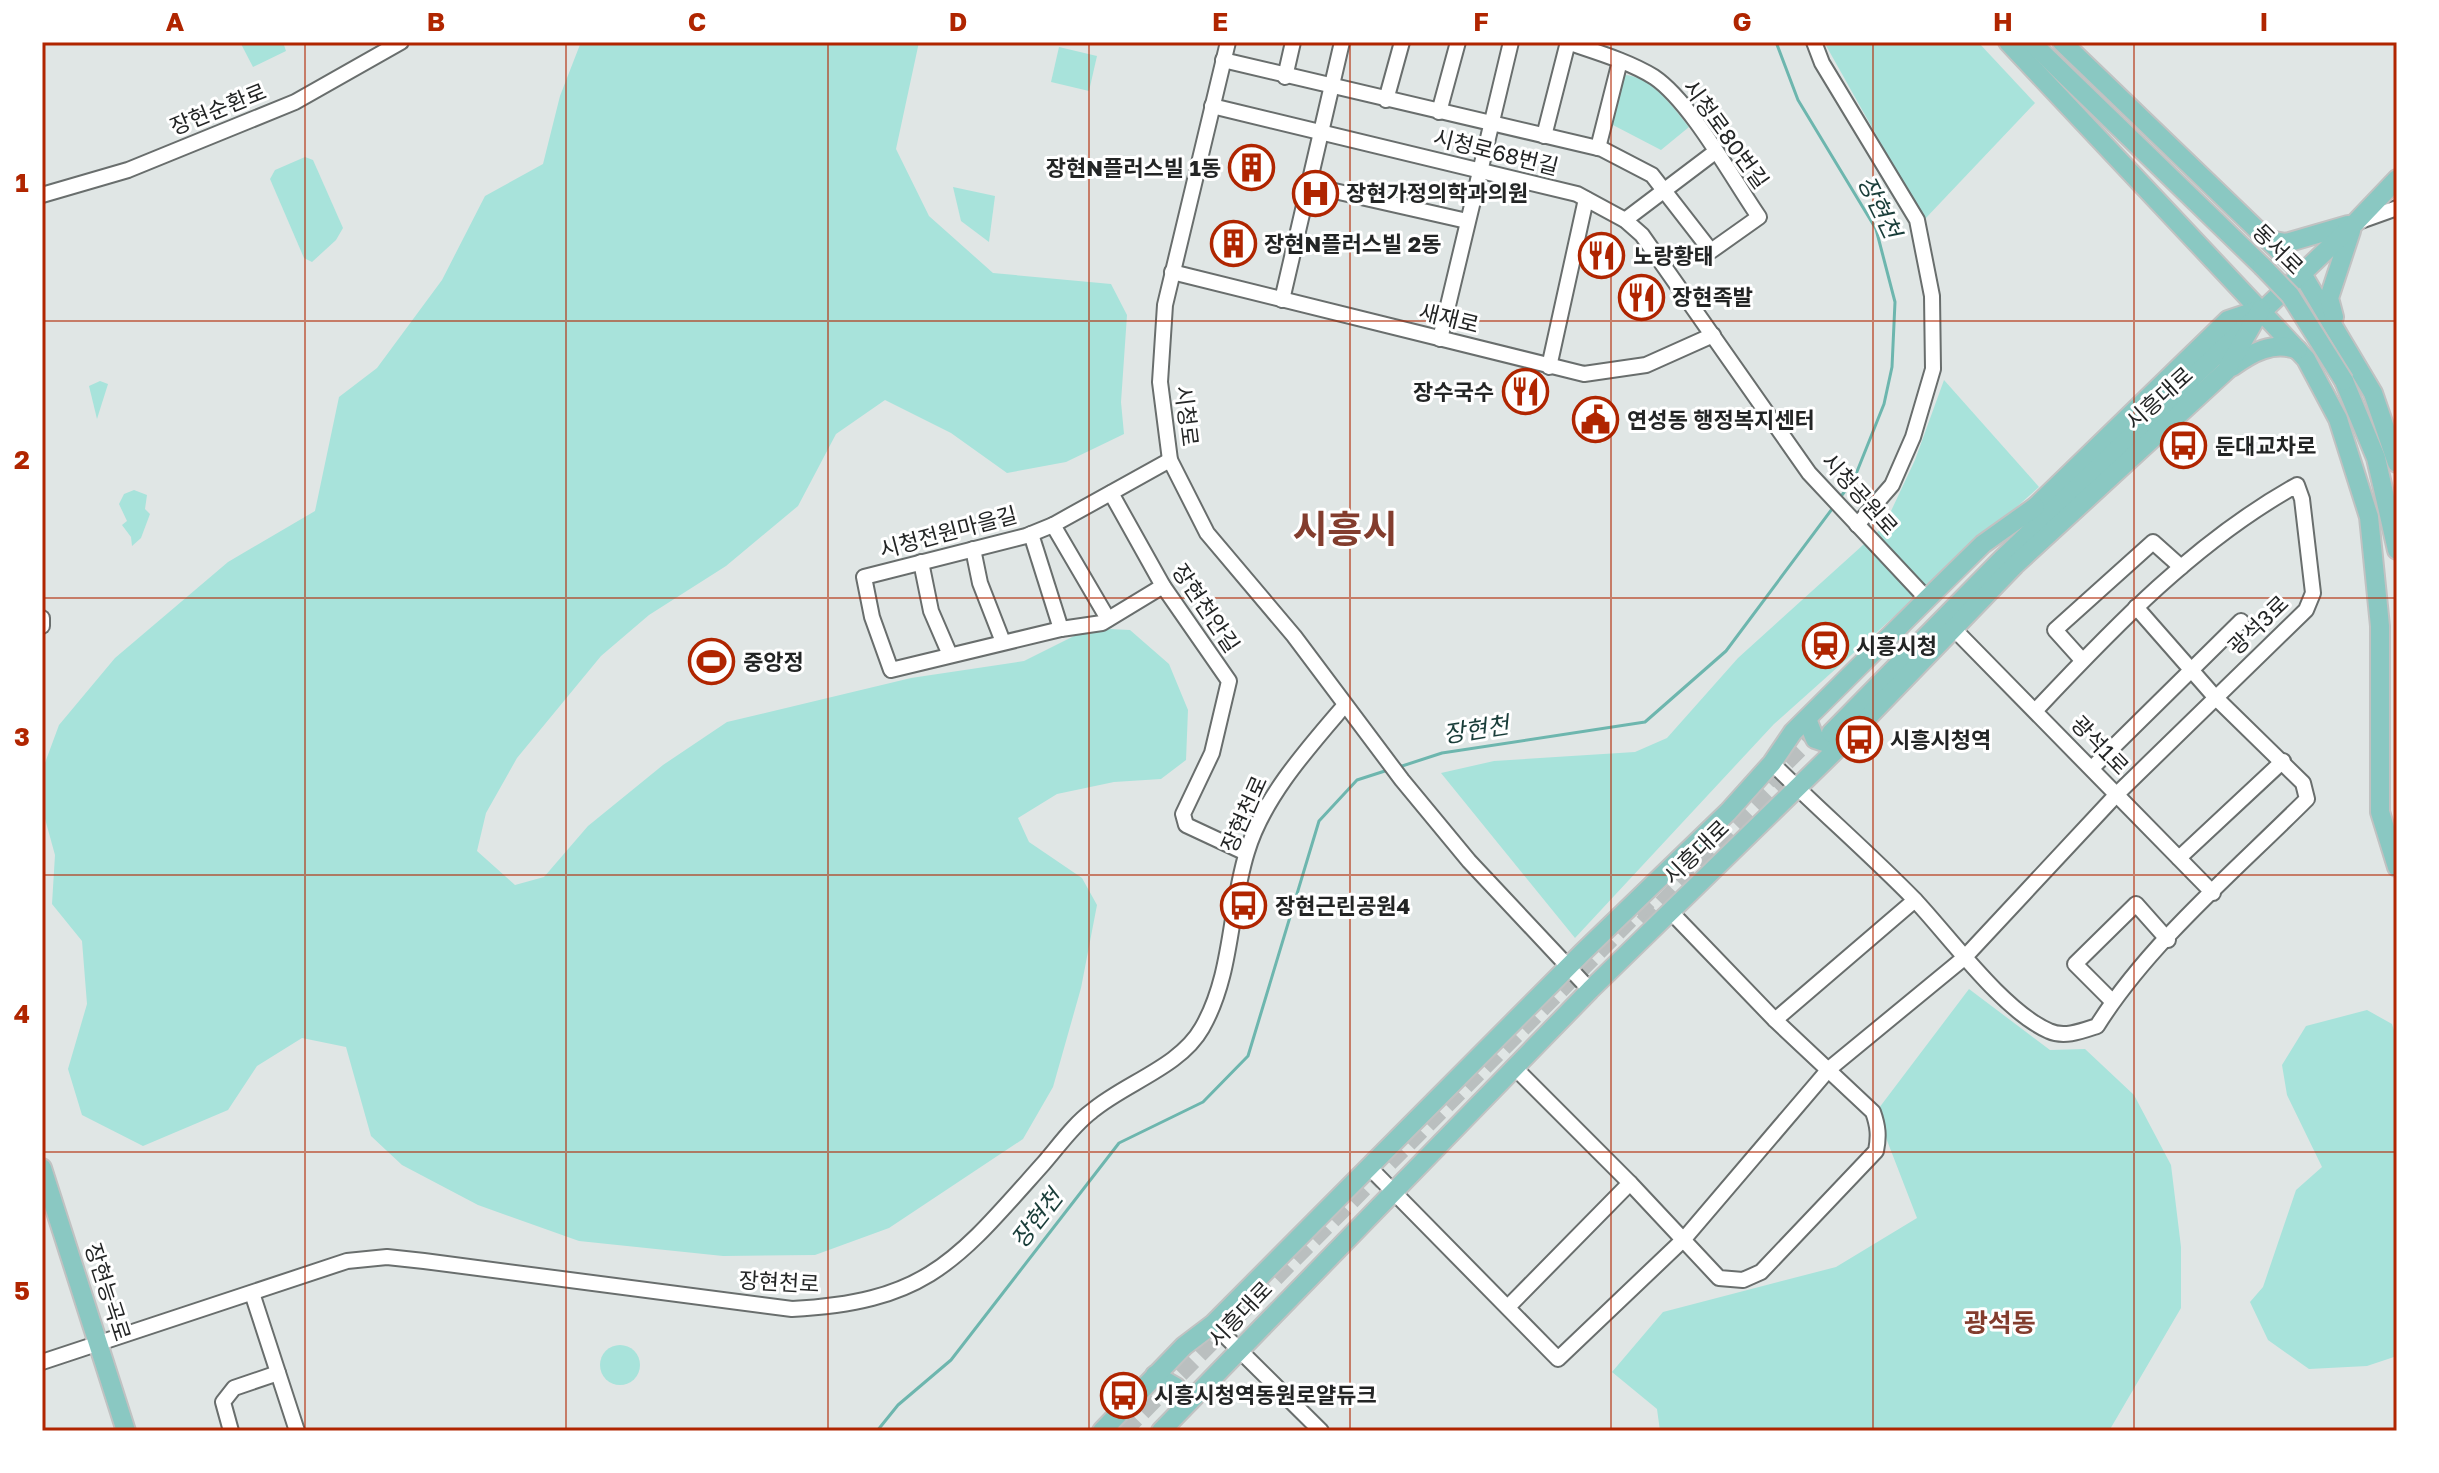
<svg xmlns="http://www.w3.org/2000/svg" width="2439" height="1473" viewBox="0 0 2439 1473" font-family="'Golos Text','Noto Sans KR',sans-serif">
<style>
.green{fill:#a8e3db}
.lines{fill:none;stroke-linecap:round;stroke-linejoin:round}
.stream{stroke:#6db6ae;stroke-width:3}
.major-tunnel{stroke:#babfbf;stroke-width:18;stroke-dasharray:18 9;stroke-linecap:butt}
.minor-casing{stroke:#696e6d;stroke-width:18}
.major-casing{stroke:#c1c2c2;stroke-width:22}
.minor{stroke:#fff;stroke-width:14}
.major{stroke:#8ac8c2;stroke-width:18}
.major-bridge-casing{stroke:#c1c2c2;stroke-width:22;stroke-linecap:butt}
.major-bridge{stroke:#8ac8c2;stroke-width:18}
.grid{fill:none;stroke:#b02500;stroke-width:2;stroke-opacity:0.55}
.labels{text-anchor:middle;stroke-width:6;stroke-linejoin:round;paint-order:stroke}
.street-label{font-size:22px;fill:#232525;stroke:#fff}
.poi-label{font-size:22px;font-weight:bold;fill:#232525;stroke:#fff;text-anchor:start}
.water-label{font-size:24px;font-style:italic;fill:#193d39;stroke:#fff}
.quarter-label{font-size:26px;font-weight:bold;fill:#833d2e;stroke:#fff}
.town-label{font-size:38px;font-weight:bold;fill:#833d2e;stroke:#fff}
.neatline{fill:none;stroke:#b02500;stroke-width:3}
.grid-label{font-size:26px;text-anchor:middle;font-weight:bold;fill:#b02500}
</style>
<rect width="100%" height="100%" fill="#e0e6e5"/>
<!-- green -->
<g class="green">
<polygon points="240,42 283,42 286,51 253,67"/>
<polygon points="581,42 919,42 896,149 929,216 993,273 1111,284 1127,315 1121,402 1124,434 1066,462 1007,473 951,433 885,400 836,434 798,506 726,566 649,615 601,656 517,758 486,813 477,851 515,885 544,877 588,826 663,765 727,722 911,678 1024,661 1090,628 1130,630 1169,664 1188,710 1186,760 1161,779 1114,782 1057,794 1018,818 1029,842 1082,878 1097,905 1081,988 1053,1087 1023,1139 889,1228 815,1255 723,1256 579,1241 478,1205 402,1165 371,1136 346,1047 302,1038 257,1066 228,1110 143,1146 82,1115 68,1069 87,1004 82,941 52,904 55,855 42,808 42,771 59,725 115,658 228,562 315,511 339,397 377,368 442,280 485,196 543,164 560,96"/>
<polygon points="1824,42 1978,42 2035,103 1924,220"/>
<polygon points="1059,47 1097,56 1089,91 1051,82"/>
<path d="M1622,75C1650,74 1673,107 1689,127L1661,150L1611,124Z"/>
<polygon points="305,157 313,160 343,228 336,240 312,262 304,258 270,179 275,170"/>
<polygon points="953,187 995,196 989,242 961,221"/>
<polygon points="1944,380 2039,487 1774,724 1575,938 1441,773 1494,761 1635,752 1667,738 1738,658 1884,526 1915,460"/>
<polygon points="100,381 108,384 97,419 89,386"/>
<polygon points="134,490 147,495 145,509 150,514 141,538 132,546 131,537 122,525 127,521 119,504 124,494"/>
<polygon points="1969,989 2050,1050 2085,1049 2134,1095 2171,1165 2181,1247 2181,1308 2109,1431 1660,1431 1657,1409 1612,1372 1663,1312 1836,1267 1917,1218 1876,1112"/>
<polygon points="2367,1010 2392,1024 2397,1040 2397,1356 2367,1366 2309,1369 2268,1340 2250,1302 2263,1287 2296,1190 2322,1167 2287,1095 2282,1065 2306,1026"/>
<circle cx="620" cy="1365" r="20"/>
</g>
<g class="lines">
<!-- stream -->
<g class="stream">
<polyline points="1776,42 1798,100 1876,229 1895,302 1892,367 1884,404 1854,479 1839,499"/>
<polyline points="1399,767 1442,753 1645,722 1726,651 1835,505"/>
<polyline points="877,1431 898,1405 951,1360 1119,1143 1203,1102 1248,1056 1319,821 1357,780 1388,770"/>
</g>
<!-- major-tunnel -->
<g class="major-tunnel">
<polyline points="1767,781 1822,726"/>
<polyline points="1643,923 1788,776"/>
<polyline points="1123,1431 1648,901"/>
</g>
<defs>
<g id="minor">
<polyline points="1228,42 1165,305 1160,382 1170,460 1207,533 1294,636 1402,780 1469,861 1590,990"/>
<polyline points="1814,42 1822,63 1917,220 1932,296 1933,369 1913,437 1892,485 1857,525"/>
<path d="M1223,60L1602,149L1652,175L1711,251L1759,217C1732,178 1691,102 1654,77C1628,61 1596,52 1567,42"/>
<polyline points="1285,77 1293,42"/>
<polyline points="1386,100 1402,42"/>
<polyline points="1212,106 1577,194 1625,220 1642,235 1809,473 1927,599"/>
<polyline points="1439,112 1458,42"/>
<polyline points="1544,136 1568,42"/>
<polyline points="1598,148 1620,61"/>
<polyline points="1308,185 1467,221"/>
<polyline points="42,195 128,170 295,102 401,42"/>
<polyline points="1625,220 1715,152"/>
<polyline points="2355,223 2397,208"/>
<polyline points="1172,272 1584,374 1646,365 1713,335"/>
<polyline points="1282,300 1342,42"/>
<polyline points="1440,339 1511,42"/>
<polyline points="1549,367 1586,199"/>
<polyline points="1111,493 1163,586 1229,681 1212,753 1183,814 1186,825 1246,853"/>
<polyline points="1053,525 1108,619"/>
<polyline points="1031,534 1061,629"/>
<polyline points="973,549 980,583 1003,642"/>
<polyline points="921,562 931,611 950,655"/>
<polyline points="1163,586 1102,623 1061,629 891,670 872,617 864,577 1026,536 1053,525 1170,460"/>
<polyline points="42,618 42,626"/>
<polyline points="1954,629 2213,893"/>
<polyline points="2082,660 2055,630 2153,542 2181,567"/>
<path d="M1772,763C1818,809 1868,852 1914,899C1949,936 2003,1011 2049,1031C2064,1038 2082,1031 2097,1026C2149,943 2237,869 2307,799L2303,783L2215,697L2136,607"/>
<polyline points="2092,768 2241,621"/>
<polyline points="2179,858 2283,761"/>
<polyline points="2112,1001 2075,964 2136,904 2168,940"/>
<polyline points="1775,1020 1915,900"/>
<path d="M1371,1169L1558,1359L1684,1239L1829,1069L1964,958L2117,794L2306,610L2313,593L2302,499L2297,485C2196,541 2114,627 2036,710"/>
<path d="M1630,1183L1719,1278L1743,1280L1761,1272L1876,1151C1879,1136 1878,1126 1873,1112L1775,1020L1670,911"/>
<polyline points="252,1293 297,1431"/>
<polyline points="1508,1307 1630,1183 1515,1068"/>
<polyline points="1213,1324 1321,1431"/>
<path d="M42,1362L347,1261L387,1257L424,1261L792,1309C928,1302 957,1260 1043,1164C1058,1147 1073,1125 1092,1111C1125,1083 1180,1067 1202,1028C1233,974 1229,909 1247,852C1263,798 1308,748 1344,706"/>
<polyline points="231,1431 223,1402 234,1388 278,1373"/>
</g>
<g id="major">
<polyline points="2008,42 2306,359 2338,419 2369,517 2380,626 2380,812 2397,867"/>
<polyline points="2031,42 2262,266"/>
<polyline points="2062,42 2301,272 2373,393 2397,463"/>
<polyline points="2269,240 2286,243 2348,225"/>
<polyline points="2334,317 2329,298 2351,231"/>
<path d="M2232,367C2251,353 2274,340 2298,350"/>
<polyline points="2344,381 2376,458 2397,550"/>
<polyline points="2028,514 2228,320 2255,311"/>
<polyline points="1807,719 1815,739 1839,747"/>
<polyline points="1831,733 2002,559 2355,223 2397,179"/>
<polyline points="42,1168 126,1431"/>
<polyline points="1155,1375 1176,1387 1181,1409"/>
<polyline points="1102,1431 1184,1346 1213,1324 1583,952 1728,812 1772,763 1793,732 1927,599 1983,544 2035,507"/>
<polyline points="1161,1431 1590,990 1839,747 2015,565 2226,371 2261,309"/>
</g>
</defs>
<!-- minor casing -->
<use href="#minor" class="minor-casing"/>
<!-- major casing -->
<use href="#major" class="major-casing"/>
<!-- minor -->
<use href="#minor" class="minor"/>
<!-- major -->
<use href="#major" class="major"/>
<defs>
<polyline id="major-bridge" points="2262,266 2290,295 2344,381"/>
</defs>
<!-- major-bridge casing -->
<use href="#major-bridge" class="major-bridge-casing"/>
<!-- major-bridge -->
<use href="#major-bridge" class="major-bridge"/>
</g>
<!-- grid -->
<path class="grid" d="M305,42V1431M566,42V1431M828,42V1431M1089,42V1431M1350,42V1431M1611,42V1431M1873,42V1431M2134,42V1431M42,321H2397M42,598H2397M42,875H2397M42,1152H2397"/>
<!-- icons -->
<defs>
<symbol id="building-ring" viewBox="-11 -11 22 22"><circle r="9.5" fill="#fff" stroke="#b02500" stroke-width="1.5"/><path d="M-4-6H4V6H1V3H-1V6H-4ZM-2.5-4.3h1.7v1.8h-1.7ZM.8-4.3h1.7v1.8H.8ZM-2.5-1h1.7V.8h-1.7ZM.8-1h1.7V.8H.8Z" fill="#b02500"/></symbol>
<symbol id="hospital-ring" viewBox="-11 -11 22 22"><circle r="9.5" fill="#fff" stroke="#b02500" stroke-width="1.5"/><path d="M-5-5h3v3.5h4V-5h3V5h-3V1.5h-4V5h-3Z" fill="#b02500"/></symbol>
<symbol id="restaurant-ring" viewBox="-11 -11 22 22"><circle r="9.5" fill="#fff" stroke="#b02500" stroke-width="1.5"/><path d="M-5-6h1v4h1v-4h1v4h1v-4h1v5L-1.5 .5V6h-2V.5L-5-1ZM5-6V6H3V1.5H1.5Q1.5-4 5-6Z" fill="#b02500"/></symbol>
<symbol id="civic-ring" viewBox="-11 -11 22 22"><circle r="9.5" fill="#fff" stroke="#b02500" stroke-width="1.5"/><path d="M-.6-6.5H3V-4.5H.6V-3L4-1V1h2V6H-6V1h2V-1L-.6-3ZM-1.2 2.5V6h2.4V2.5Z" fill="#b02500"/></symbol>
<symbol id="bus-ring" viewBox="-11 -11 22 22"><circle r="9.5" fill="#fff" stroke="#b02500" stroke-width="1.5"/><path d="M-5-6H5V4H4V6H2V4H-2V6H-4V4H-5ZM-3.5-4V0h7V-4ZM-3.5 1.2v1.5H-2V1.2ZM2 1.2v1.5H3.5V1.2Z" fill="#b02500"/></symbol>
<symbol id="station-ring" viewBox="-11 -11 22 22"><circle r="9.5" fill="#fff" stroke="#b02500" stroke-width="1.5"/><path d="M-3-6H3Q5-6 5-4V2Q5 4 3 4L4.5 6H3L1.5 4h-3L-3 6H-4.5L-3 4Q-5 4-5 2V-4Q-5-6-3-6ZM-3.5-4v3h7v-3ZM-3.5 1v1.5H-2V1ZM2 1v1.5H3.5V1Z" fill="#b02500"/></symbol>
<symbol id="stadium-ring" viewBox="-11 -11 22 22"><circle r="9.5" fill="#fff" stroke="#b02500" stroke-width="1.5"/><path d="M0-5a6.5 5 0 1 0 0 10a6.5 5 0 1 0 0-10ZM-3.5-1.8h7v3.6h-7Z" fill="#b02500"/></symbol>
</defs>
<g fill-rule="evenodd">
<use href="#building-ring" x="1226" y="142" width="51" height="51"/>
<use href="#hospital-ring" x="1290" y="168" width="51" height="51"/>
<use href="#building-ring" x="1208" y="218" width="51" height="51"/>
<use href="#restaurant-ring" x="1576" y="230" width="51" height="51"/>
<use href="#restaurant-ring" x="1616" y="272" width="51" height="51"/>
<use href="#restaurant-ring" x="1500" y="366" width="51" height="51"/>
<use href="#civic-ring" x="1570" y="394" width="51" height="51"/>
<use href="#bus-ring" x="2158" y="420" width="51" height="51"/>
<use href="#station-ring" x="1800" y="620" width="51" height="51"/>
<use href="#stadium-ring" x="686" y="636" width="51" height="51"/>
<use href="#bus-ring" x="1834" y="714" width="51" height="51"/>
<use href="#bus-ring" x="1218" y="880" width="51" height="51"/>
<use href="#bus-ring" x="1098" y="1370" width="51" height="51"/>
</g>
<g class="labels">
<!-- street labels -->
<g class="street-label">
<text transform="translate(218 109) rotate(-22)" y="8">장현순환로</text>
<text transform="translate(1726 134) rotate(54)" y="8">시청로80번길</text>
<text transform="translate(1496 152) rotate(14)" y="8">시청로68번길</text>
<text transform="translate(2278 249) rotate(45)" y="8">동서로</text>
<text transform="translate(1449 318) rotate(14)" y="8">새재로</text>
<text transform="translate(2159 398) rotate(-42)" y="8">시흥대로</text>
<text transform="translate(1187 416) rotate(83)" y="8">시청로</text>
<text transform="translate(1860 494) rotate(48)" y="8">시청공원로</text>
<text transform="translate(948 532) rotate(-15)" y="8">시청전원마을길</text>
<text transform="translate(1206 608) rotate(56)" y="8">장현천안길</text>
<text transform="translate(2258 625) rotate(-44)" y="8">광석3로</text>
<text transform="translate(2100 745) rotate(46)" y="8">광석1로</text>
<text transform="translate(1244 814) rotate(-66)" y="8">장현천로</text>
<text transform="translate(1696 852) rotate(-44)" y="8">시흥대로</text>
<text transform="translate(779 1282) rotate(3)" y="8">장현천로</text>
<text transform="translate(108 1292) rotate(72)" y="8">장현능곡로</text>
<text transform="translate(1240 1314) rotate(-46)" y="8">시흥대로</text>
</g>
<!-- poi labels -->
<g class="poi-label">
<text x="1221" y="176" text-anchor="end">장현N플러스빌 1동</text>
<text x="1346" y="201">장현가정의학과의원</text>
<text x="1264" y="252">장현N플러스빌 2동</text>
<text x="1633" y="264">노랑황태</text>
<text x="1672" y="305">장현족발</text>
<text x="1494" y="400" text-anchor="end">장수국수</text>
<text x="1627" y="428">연성동 행정복지센터</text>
<text x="2215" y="454">둔대교차로</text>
<text x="1856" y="654">시흥시청</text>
<text x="743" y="670">중앙정</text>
<text x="1890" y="748">시흥시청역</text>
<text x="1275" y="914">장현근린공원4</text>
<text x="1154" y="1403">시흥시청역동원로얄듀크</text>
</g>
<!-- water labels -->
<g class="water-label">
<text transform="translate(1879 207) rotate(64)" y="8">장현천</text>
<text transform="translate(1476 730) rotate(-9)" y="8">장현천</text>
<text transform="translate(1037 1219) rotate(-52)" y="8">장현천</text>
</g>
<!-- quarter labels -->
<g class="quarter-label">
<text x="2000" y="1332">광석동</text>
</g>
<!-- town labels -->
<g class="town-label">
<text x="1345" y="543">시흥시</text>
</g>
</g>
<!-- border -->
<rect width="2439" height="1473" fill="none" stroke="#ffffff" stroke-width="88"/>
<rect x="44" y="44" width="2351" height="1385" class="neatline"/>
<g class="grid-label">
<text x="175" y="31">A</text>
<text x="436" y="31">B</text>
<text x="697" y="31">C</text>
<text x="958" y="31">D</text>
<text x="1220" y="31">E</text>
<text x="1481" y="31">F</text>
<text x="1742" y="31">G</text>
<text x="2003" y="31">H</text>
<text x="2264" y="31">I</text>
<text x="22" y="192">1</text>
<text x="22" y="469">2</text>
<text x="22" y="746">3</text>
<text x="22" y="1023">4</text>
<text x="22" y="1300">5</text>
</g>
</svg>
